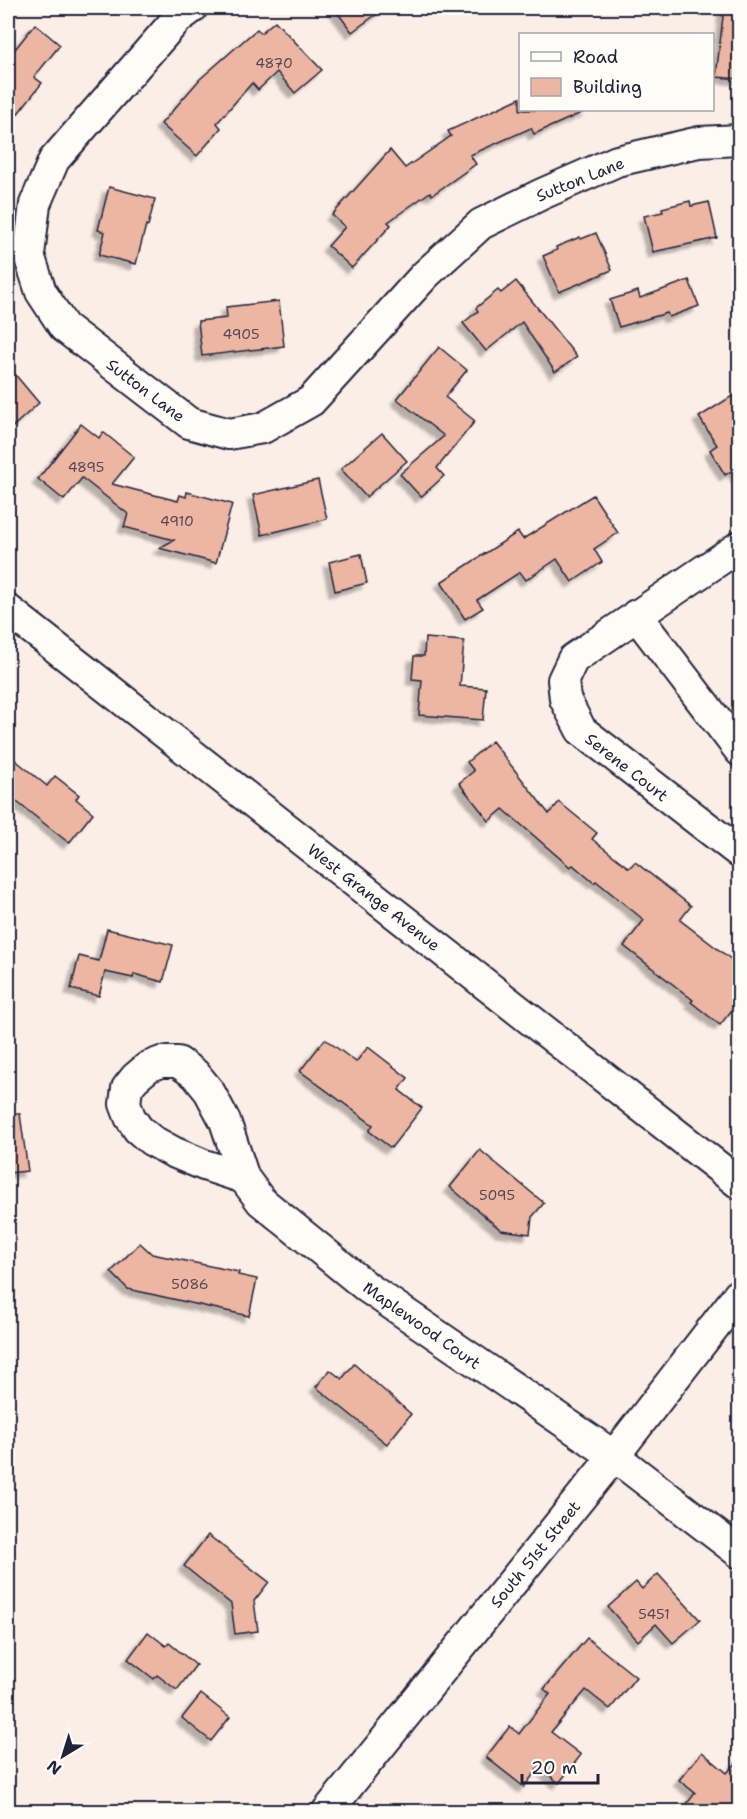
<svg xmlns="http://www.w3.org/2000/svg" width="747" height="1819" viewBox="0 0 747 1819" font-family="'Shantell Sans',sans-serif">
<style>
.building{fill:#edb6a2;stroke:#22223b;stroke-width:1.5;filter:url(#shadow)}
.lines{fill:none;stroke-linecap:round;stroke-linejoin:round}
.minor-casing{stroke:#22223b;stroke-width:34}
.minor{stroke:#fdfcf7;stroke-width:30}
.labels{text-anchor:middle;stroke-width:5;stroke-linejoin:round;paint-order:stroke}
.number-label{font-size:14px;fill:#554755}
.street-label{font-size:16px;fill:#22223b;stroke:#fdfcf7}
</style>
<defs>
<filter id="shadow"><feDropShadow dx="-5.5" dy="5.5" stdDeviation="1.5" flood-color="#0004"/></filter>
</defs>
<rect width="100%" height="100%" fill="#faeee6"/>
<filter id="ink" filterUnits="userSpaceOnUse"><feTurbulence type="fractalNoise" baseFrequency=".0167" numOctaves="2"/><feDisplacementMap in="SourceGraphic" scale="12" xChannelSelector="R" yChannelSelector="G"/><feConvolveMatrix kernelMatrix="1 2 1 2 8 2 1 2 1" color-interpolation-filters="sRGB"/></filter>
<g filter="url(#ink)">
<!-- building -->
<g class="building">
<polygon points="334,8 385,8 352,32"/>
<polygon points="724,8 740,8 740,79 716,77"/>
<polygon points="275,21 322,70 295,93 277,72 258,90 252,83 217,123 221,128 197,156 161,124 200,79 257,29 261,33"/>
<polygon points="35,24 60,45 34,77 42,83 8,126 8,58"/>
<polygon points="520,98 520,110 588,110 534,134 531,128 470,155 476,164 432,195 430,192 388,222 391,225 352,268 328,246 345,227 332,215 390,150 405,168 451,136 448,131"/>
<polygon points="109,187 155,199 148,226 146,225 136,264 99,255 105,232 98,230"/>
<polygon points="690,201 691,206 709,202 717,238 653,252 644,216 663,212 662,208"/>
<polygon points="596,233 612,270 559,292 543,256 557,250 556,247 580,237 581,239"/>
<polygon points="689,280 699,306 669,317 667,313 619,327 610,300 638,291 640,298"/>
<polygon points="516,281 577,357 555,372 522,322 486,351 463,323 478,311 476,308 498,290 501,293"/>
<polygon points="279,301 284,346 202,356 198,321 227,318 226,307"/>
<polygon points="439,347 467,370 445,397 475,421 437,468 444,476 421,497 400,474 444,436 397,399"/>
<polygon points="8,366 39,403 8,431"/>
<polygon points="740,391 740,480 733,470 725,475 710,450 717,445 699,417"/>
<polygon points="81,424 99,438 103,432 134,457 112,484 178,501 180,495 186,497 187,492 232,504 216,563 159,548 174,540 124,527 128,514 82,478 64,500 38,479"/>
<polygon points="382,433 407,461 366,497 341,469"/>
<polygon points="318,480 327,519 262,535 253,495"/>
<polygon points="593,495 618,533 594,549 602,562 572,582 557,559 526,580 520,572 477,600 483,608 465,619 441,582 518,532 523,539"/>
<polygon points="361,554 367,583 335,591 329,562"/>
<polygon points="425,638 464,641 460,686 486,688 483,720 419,715 422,680 412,679 414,656 424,656"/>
<polygon points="492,741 549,814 559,802 597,833 592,839 629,868 635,862 691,906 680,920 740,966 740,1000 720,1025 691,1002 693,1000 624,946 644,920 596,881 594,883 573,865 570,867 503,809 489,821 459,783 474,771 467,762"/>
<polygon points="8,754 47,786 55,776 79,795 76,799 93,813 69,843 8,795"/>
<polygon points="107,929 173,945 163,982 134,974 133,978 105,972 99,996 71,989 79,956 99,961"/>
<polygon points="325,1039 356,1062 368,1047 408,1078 399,1090 422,1108 391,1148 369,1131 373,1125 300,1071"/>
<polygon points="8,1114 20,1114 28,1171 8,1173"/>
<polygon points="480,1150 544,1203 532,1217 530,1234 501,1230 450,1187"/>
<polygon points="140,1243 152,1254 239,1272 238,1275 257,1279 249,1316 128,1289 111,1272"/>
<polygon points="354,1364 411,1414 387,1444 316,1387 330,1370 342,1379"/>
<polygon points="208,1535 269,1582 254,1601 258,1631 235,1634 231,1604 184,1566"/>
<polygon points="658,1574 700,1620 673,1643 656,1624 638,1641 608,1607 636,1582 642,1589"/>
<polygon points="148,1632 166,1646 169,1643 196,1665 177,1690 157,1675 154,1679 128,1659"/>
<polygon points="587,1638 636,1677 610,1709 586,1690 551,1732 581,1755 559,1783 539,1767 524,1787 486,1757 510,1726 519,1734 550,1694 544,1689"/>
<polygon points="201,1694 230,1717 211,1741 182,1718"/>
<polygon points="702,1752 727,1773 740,1759 740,1812 681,1812 695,1793 679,1780"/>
</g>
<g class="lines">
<defs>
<g id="minor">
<polyline points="192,8 177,19 54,160 35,204 29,255 41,292 64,327 189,423 229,434 263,428 311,401 425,275 481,224 542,194 617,161 699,142 740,140"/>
<polyline points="740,546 573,659 563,680 565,699 581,730 740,853"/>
<polyline points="8,610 740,1184"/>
<polyline points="636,615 740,751"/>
<polyline points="244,1178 204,1165 173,1152 151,1140 138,1129 130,1117 125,1104 127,1088 135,1078 148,1067 161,1062 178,1062 195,1074 209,1091 225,1121 244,1178 261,1201 368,1288 614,1456 740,1553"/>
<polyline points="327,1812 614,1456 740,1293"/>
</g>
</defs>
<!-- minor casing -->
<use href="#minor" class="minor-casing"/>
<!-- minor -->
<use href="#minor" class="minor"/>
</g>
</g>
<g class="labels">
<!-- number labels -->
<g class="number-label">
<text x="274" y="68">4870</text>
<text x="241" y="339">4905</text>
<text x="86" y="472">4895</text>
<text x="177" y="526">4910</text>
<text x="497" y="1200">5095</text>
<text x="190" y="1289">5086</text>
<text x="654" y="1619">5451</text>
</g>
<!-- street labels -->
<g class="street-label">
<text transform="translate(580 179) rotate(-22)" y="6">Sutton Lane</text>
<text transform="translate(146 390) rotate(37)" y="6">Sutton Lane</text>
<text transform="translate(627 767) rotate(38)" y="6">Serene Court</text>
<text transform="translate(374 897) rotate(38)" y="6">West Grange Avenue</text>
<text transform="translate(422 1325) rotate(35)" y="6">Maplewood Court</text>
<text transform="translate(535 1554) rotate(-51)" y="6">South 51st Street</text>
</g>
</g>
<!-- margin -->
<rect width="747" height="1819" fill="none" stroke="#fdfcf7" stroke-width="30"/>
<rect x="15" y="15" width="717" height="1789" fill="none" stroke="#22223b" stroke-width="2" filter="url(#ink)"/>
<!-- legend -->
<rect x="519" y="33" width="195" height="78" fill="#fdfcf7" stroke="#a5a5ac" stroke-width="1.5"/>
<rect x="531" y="52" width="30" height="9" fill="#fdfcf7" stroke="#a5a5ac" stroke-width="1.5"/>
<text x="573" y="63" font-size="18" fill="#22223b">Road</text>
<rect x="531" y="78" width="30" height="18" fill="#edb6a2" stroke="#a5a5ac" stroke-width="1.5"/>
<text x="573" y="93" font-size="18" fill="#22223b">Building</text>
<!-- north arrow -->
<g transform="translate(63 1756) rotate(218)" stroke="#fdfcf7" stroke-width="4.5" paint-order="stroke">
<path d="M0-4.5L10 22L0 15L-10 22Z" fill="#22223b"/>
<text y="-9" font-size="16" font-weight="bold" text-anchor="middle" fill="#22223b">N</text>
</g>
<!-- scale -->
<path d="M522 1774v9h76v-9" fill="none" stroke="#22223b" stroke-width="3"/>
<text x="531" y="1774" font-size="18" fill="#22223b" stroke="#fdfcf7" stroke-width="4.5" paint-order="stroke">20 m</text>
</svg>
